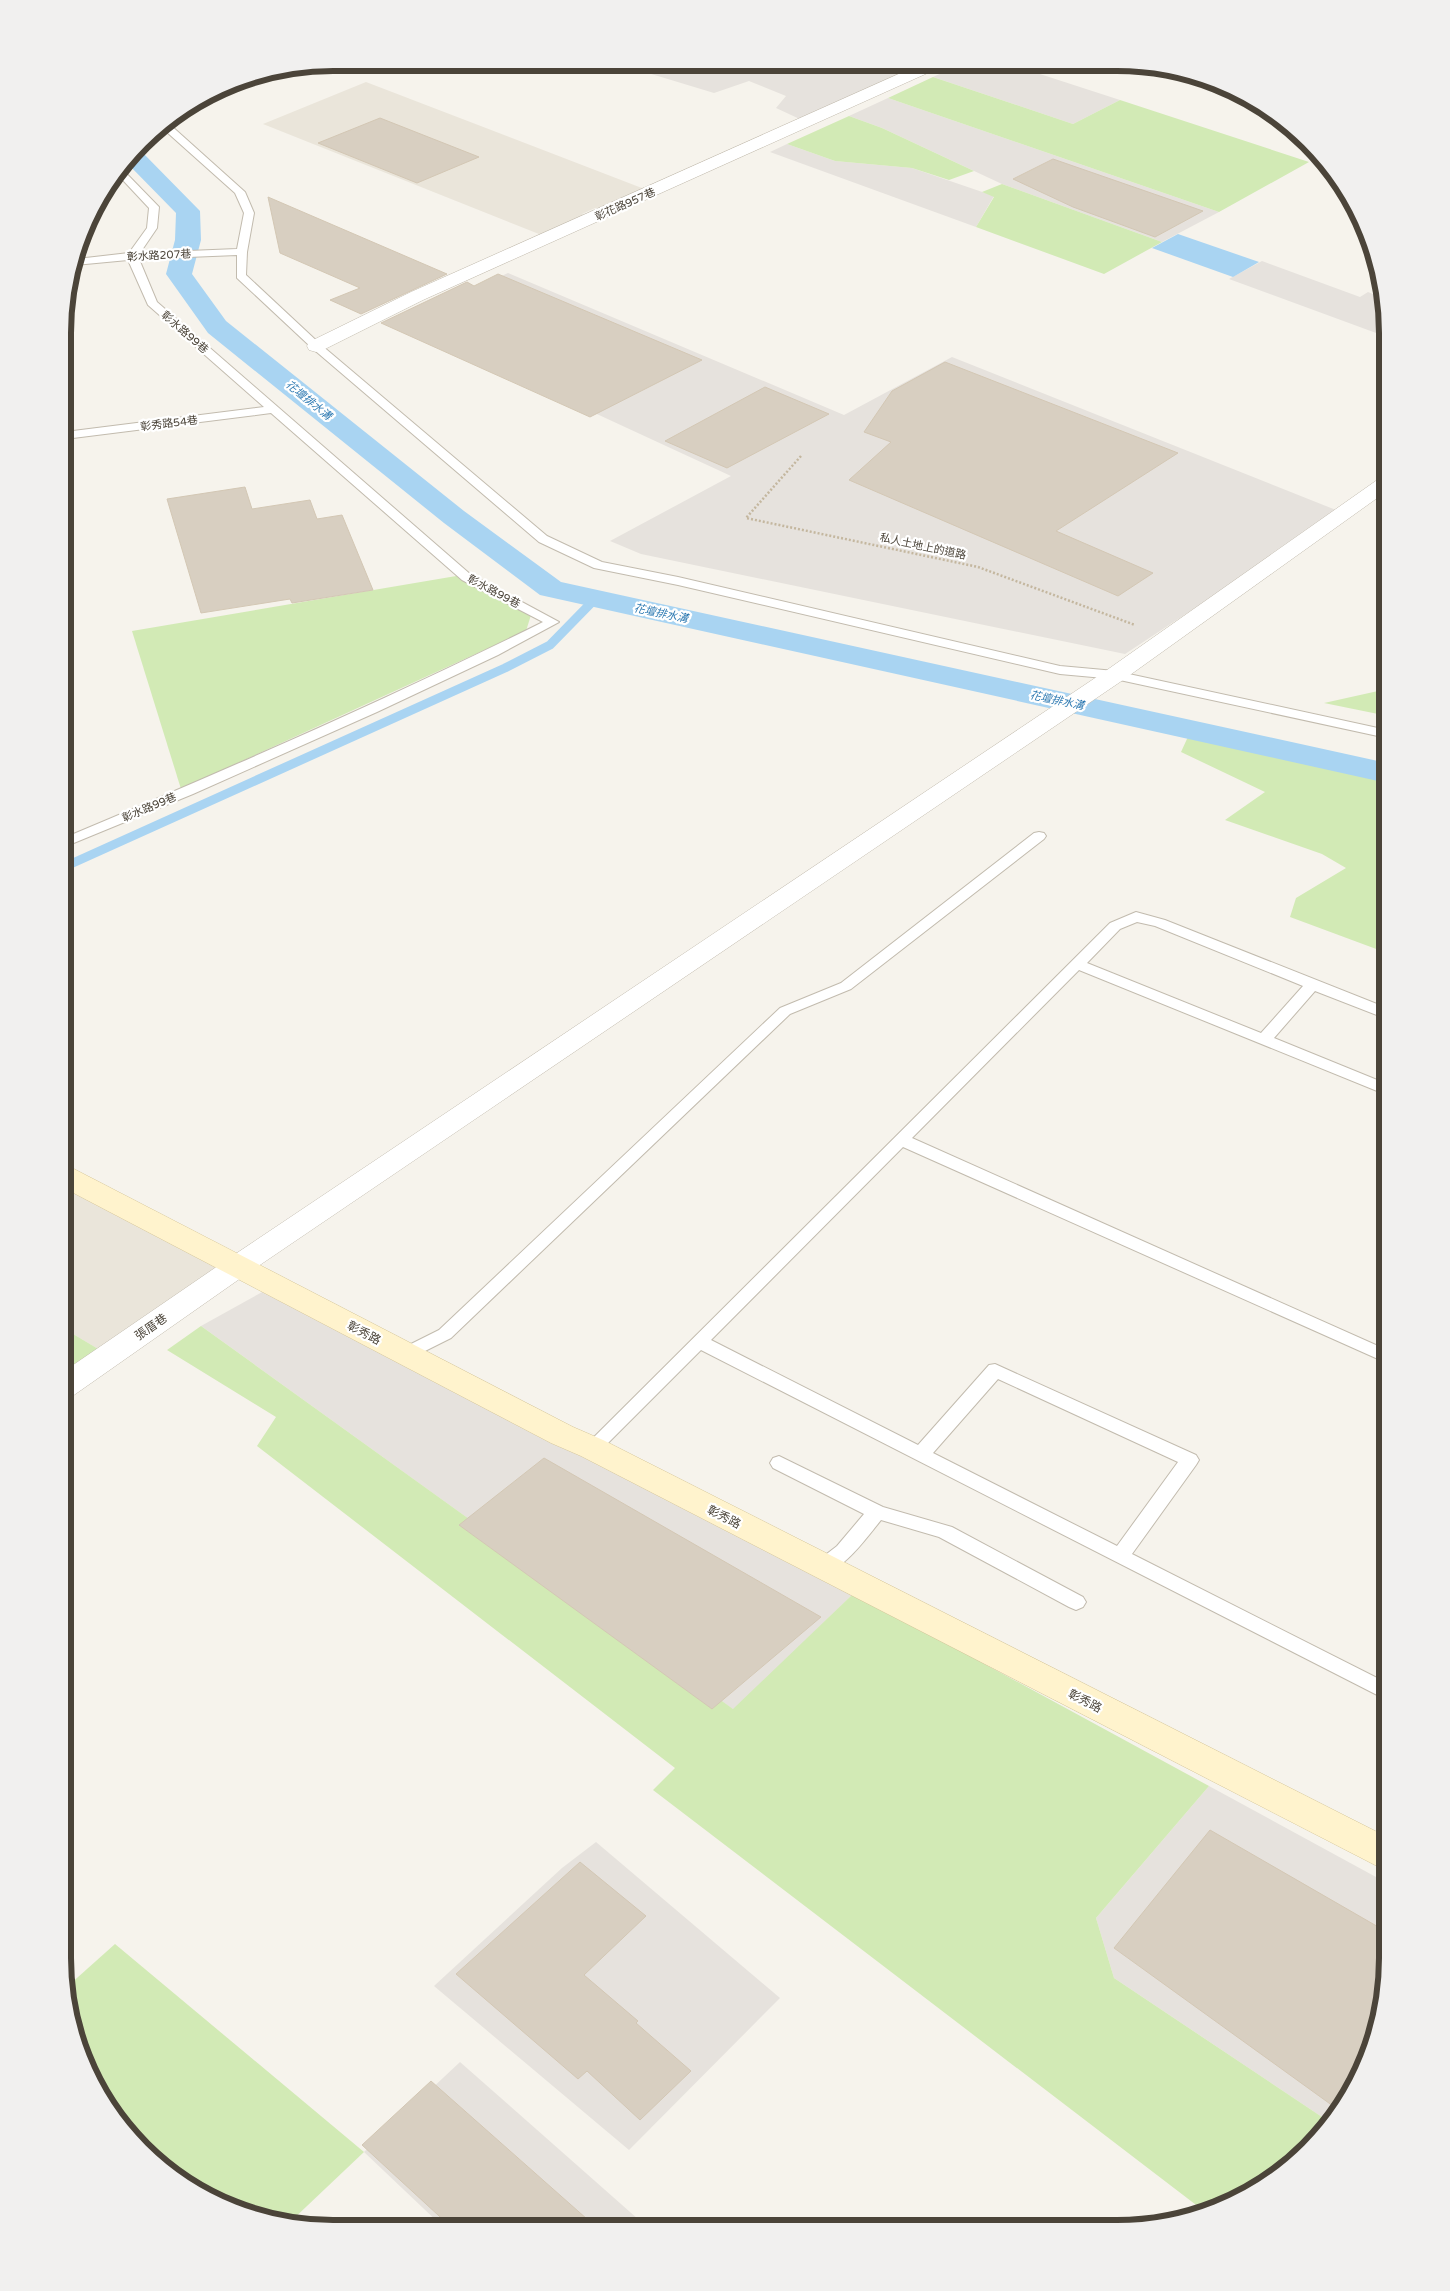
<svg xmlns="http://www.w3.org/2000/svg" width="1450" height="2291" viewBox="0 0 1450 2291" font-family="'Varela Round','Noto Sans TC',sans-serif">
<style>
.residential{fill:#eae5da}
.industrial{fill:#e6e2dd}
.green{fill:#d2eab5}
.water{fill:#a9d4f2}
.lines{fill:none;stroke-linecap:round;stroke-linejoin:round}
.stream{stroke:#a9d4f2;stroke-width:9}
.canal{fill:#a9d4f2;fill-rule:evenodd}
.building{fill:#d8cfc1;stroke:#d3c7b4}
.lane-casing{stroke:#c2bbae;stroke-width:2}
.street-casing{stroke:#c2bbae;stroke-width:1}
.secondary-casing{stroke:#d6c79b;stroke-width:1}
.path{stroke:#c4b79f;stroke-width:2.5;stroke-dasharray:2 2;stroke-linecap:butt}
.lane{fill:#fff;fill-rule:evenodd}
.street{fill:#fff;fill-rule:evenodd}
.secondary{fill:#fff3cd;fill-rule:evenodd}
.labels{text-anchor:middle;stroke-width:4.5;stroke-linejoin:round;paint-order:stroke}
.far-street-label{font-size:11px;fill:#4b4439;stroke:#fff}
.far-water-label{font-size:11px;font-style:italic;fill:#2e7ab2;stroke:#fff}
.street-label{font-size:12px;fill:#4b4439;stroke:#fff}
.rim{fill:none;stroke:#4b4439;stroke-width:6}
</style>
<rect width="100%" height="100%" fill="#f6f3ec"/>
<!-- residential -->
<g class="residential">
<polygon points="366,82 647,190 610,207 595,208 582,214 588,219 544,236 263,124"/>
<polygon points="64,1174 234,1270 110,1356 63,1328"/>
</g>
<!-- industrial -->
<g class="industrial">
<polygon points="615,63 930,64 804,121 776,108 786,96 749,81 714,93"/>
<polygon points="961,64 1009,64 1120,100 1073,124 933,77"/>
<polygon points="888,98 1219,212 1162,242 1002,184 882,128 849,116"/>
<polygon points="787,144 835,161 912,168 994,196 976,227 770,152"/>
<polygon points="1262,261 1360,297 1368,292 1380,297 1387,337 1229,279"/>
<polygon points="508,273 844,415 952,357 1341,512 1125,654 641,554 610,541 731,476 400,323"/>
<polygon points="264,1291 854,1593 734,1710 201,1326"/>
<polygon points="1209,1786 1387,1883 1387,1976 1373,2045 1331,2123 1114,1978 1096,1918"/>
<polygon points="596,1842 780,1998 629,2150 434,1986 562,1868"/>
<polygon points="460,2062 647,2227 443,2227 364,2152"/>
</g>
<!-- green -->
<g class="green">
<polygon points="933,77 1073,124 1120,100 1309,162 1219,212 888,98"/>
<polygon points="849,116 882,128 974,171 949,180 912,168 835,161 787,144"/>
<polygon points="1002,184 1162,242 1104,274 976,227 994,197 982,192"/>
<polygon points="468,574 531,615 526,631 181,789 132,631"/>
<polygon points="1387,689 1387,713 1383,715 1324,703"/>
<polygon points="1192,728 1387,768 1387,953 1290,917 1296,898 1346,868 1322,854 1225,820 1265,792 1181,752"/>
<polygon points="201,1326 733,1709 854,1593 1209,1786 1096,1918 1114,1978 1331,2123 1282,2172 1220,2208 1204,2211 653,1790 675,1768 257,1446 276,1417 167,1350"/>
<polygon points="63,1328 110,1356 63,1385"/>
<polygon points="115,1944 364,2152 288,2224 229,2208 168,2172 118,2123 83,2061 68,1986"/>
</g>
<!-- water -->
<polygon class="water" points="1178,234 1259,262 1233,277 1152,248"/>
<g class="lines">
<!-- stream -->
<polyline class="stream" points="64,867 505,668 550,645 595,599"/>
<!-- canal -->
<polygon class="canal" points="138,151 142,152 200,211 201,240 192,274 226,321 464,511 561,582 1387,763 1387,783 540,595 444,523 208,333 166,274 175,240 176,213 128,164"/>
</g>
<!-- building -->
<g class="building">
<polygon points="380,118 479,157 417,183 318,143"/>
<polygon points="1053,159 1203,211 1155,237 1073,207 1013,179"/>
<polygon points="268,197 447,274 361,314 330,300 360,288 280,253"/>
<polygon points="498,274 702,360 590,417 381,323 467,282 474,286"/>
<polygon points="945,362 1178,453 1056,531 1153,573 1118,596 849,480 891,442 864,432 892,391"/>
<polygon points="765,387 829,414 727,468 665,441"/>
<polygon points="245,487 252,509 310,500 317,519 342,515 373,590 292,603 290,599 201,613 167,499"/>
<polygon points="544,1458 821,1617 712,1709 459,1525"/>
<polygon points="1210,1830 1387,1932 1387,1976 1373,2045 1356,2076 1333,2106 1114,1948"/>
<polygon points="580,1862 646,1916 584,1975 638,2021 636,2023 691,2071 640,2120 587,2071 578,2079 456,1974"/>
<polygon points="431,2081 596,2227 451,2227 362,2145"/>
</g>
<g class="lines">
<defs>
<g id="lane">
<path d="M167,122L245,192L254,213L247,252L246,275L320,344L547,536L602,562L678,577L1060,666L1115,671L1387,730V738L1115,679L1060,674L678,585L594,568L539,542L312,348L237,278V255L139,259L157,302L470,574L559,622L498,655L377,712L193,794L64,847V838C226,770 386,700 543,622L462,580L271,413L65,439V432L264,407L148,305L128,260L75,265L77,259L129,253L147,228L149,208L119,176L123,170L159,207L157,228L140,253L237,249L244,213L235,193L160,126Z"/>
<polygon points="1039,832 1044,833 1046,836 1044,839 851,989 790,1014 451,1338 411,1358 405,1360 399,1358 396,1354 399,1350 439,1330 780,1008 841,983 1034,833"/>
<path d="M1136,912L1165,920L1387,1008V1019L1315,991L1274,1038L1387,1084V1095L1079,970L912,1138L1387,1350V1363L903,1147L711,1340L918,1445L989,1365L995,1364L1196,1455L1199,1460L1196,1465L1132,1554L1387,1683V1700L701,1350L598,1453L592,1455L586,1453L583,1448L1110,923ZM1137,922L1155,926L1303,986L1261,1033L1087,963L1120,929ZM998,1379L1178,1462L1117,1546L933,1453Z"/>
<path d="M779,1456L883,1507L952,1527L1083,1597L1086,1602L1083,1607L1076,1610L1069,1607L939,1537L881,1520C868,1536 837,1580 815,1573L813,1568L815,1563L837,1546L864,1514L773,1468L770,1463L773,1458Z"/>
</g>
<g id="street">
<polygon points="921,64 943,64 941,67 423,300 323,350 316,352 309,350 307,346 309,342 411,292"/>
<polygon points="1387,476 1387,491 1123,680 248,1273 74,1395 63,1398 63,1372 228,1259 1107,670 1380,478"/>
</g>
<polygon id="secondary" points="64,1167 74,1169 573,1427 603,1440 1387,1837 1387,1869 1375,1865 581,1456 551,1443 64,1188"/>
</defs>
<!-- lane casing -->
<use href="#lane" class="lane-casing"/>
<!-- street casing -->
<use href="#street" class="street-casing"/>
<!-- secondary casing -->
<use href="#secondary" class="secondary-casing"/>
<!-- path -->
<polyline class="path" points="801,456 746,518 978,567 1135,625"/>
<!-- lane -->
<use href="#lane" class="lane"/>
<!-- street -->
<use href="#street" class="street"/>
<!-- secondary -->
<use href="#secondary" class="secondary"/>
</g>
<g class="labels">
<!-- far-street labels -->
<g class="far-street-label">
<text transform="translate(625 204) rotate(-24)" y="4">彰花路957巷</text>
<text transform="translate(159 255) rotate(-3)" y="4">彰水路207巷</text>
<text transform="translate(185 332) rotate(41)" y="4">彰水路99巷</text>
<text transform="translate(169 423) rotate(-7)" y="4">彰秀路54巷</text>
<text transform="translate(923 546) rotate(12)" y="4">私人土地上的道路</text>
<text transform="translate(494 591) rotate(28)" y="4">彰水路99巷</text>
<text transform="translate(149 807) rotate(-23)" y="4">彰水路99巷</text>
</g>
<!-- far-water labels -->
<g class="far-water-label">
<text transform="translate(309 400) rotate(39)" y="4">花壇排水溝</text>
<text transform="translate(661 613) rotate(12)" y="4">花壇排水溝</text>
<text transform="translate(1057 700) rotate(12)" y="4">花壇排水溝</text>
</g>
<!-- street labels -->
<g class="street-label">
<text transform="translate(151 1327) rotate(-35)" y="4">張厝巷</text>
<text transform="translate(364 1333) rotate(28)" y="4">彰秀路</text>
<text transform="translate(724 1517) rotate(27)" y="4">彰秀路</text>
<text transform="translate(1085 1701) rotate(27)" y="4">彰秀路</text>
</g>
</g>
<!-- crop -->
<path d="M0 0H1450V2291H0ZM333 71H1117A262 262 0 0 1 1379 333V1958A262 262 0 0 1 1117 2220H333A262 262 0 0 1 71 1958V333A262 262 0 0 1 333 71Z" fill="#f1f0ef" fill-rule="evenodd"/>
<path class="rim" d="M333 71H1117A262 262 0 0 1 1379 333V1958A262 262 0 0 1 1117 2220H333A262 262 0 0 1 71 1958V333A262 262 0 0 1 333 71Z"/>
</svg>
